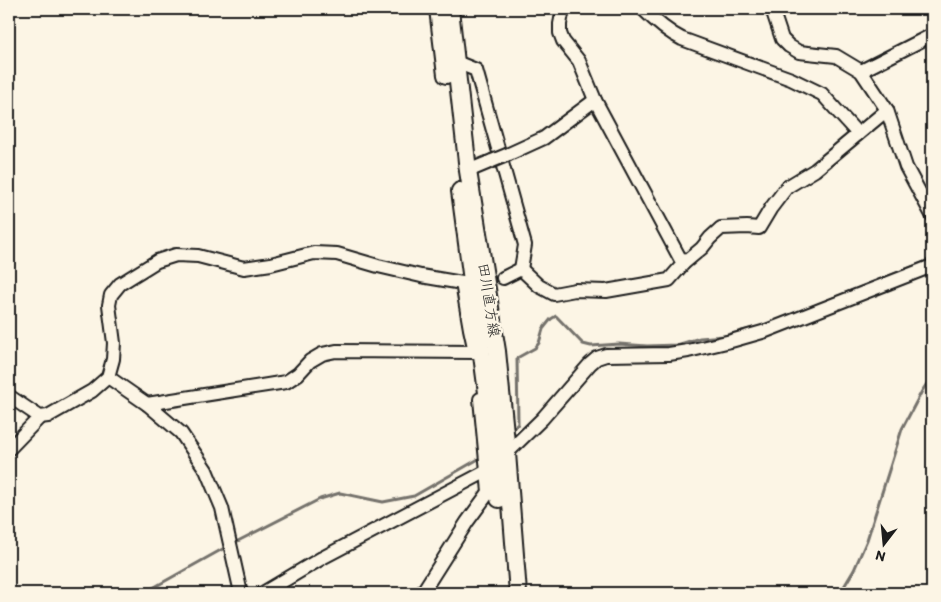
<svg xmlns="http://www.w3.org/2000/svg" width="941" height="602" viewBox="0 0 941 602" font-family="Itim,'Klee One',sans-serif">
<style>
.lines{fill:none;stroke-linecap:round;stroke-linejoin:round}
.stream{stroke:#75726c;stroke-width:3}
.minor-casing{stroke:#1c1c1c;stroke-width:16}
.major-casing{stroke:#1c1c1c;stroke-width:20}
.minor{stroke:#fcf5e5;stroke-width:12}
.major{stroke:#fcf5e5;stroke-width:16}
.minor-bridge-casing{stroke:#1c1c1c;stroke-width:16;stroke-linecap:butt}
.minor-bridge{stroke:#fcf5e5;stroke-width:12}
.labels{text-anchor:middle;stroke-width:5;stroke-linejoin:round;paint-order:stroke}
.street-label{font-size:15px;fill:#1c1c1c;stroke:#fcf5e5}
</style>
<rect width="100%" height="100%" fill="#fcf5e5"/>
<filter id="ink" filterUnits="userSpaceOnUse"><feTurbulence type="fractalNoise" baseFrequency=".02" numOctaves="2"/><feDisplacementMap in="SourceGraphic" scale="10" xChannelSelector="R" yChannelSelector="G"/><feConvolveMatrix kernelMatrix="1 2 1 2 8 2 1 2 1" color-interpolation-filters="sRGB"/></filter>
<g filter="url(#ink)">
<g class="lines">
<!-- stream -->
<g class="stream">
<polyline points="811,307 932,259"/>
<polyline points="510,431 518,424 517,358 535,348 539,343 543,329 551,319 556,316 583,344 591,346 619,344 647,346 677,345 700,338 724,336 754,328"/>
<polyline points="234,543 320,499 340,493 383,502 414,496 482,457"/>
<polyline points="842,590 854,570 867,540 902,429 922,391 932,376"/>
<polyline points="138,593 151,589 228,546"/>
</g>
<defs>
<g id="minor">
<polyline points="563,9 560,24 560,33 563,41 579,61 595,100 683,264"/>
<path d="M643,9C655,21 666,31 682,39L791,79L822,94L858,134"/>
<polyline points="769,9 773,12 782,39 789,46 799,52 836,56 861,71 887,110 906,167 932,215"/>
<polyline points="456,62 476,70 525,245 521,269"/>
<polyline points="861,71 932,35"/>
<polyline points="509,154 544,138 595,100"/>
<polyline points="468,171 492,161"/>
<polyline points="503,278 521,269 539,286 554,294 575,290 606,291 669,280 683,264 702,248 710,238 721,228 747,227 759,228 771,208 787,187 815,170 887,110"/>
<polyline points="462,283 470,329 474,347"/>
<polyline points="108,377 147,404 181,433 206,470 222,508 241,593"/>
<polyline points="9,396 40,417 48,416 92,391 108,377 113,359 114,343 109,305 111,295 120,284 157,261 176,255 198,256 244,268 271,264 314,253 337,254 378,266 421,276 462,283 469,282"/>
<polyline points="147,404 286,382 298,374 310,361 322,354 336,351 476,352"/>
<polyline points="9,449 40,417"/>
<polyline points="507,453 542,419 590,364 597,358 606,355 669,354 688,351 731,341 766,331 932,266"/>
<polyline points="263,593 322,558 487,471"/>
<polyline points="422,593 467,522 489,492 480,399"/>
</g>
<g id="major">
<polyline points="438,9 446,75"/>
<polyline points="450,9 468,171 497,351 507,453 518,593"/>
<polyline points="460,191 496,460 499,499"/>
</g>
</defs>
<!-- minor casing -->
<use href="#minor" class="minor-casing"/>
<!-- major casing -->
<use href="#major" class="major-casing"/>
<!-- minor -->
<use href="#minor" class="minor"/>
<!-- major -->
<use href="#major" class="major"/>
<defs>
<polyline id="minor-bridge" points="492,161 509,154"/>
</defs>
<!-- minor-bridge casing -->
<use href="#minor-bridge" class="minor-bridge-casing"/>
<!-- minor-bridge -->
<use href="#minor-bridge" class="minor-bridge"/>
</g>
</g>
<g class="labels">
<!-- street labels -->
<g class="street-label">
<text transform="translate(489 300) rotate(81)" y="5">田川直方線</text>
</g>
</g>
<!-- margin -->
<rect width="941" height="602" fill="none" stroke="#fcf5e5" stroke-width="30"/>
<rect x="15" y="15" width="911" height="572" fill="none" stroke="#1c1c1c" stroke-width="2" filter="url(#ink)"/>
<!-- north arrow -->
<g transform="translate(884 544) rotate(196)" stroke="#fcf5e5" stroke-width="4" paint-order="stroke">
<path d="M0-4L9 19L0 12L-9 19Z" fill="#1c1c1c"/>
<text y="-8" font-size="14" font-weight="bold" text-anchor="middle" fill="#1c1c1c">N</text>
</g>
</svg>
